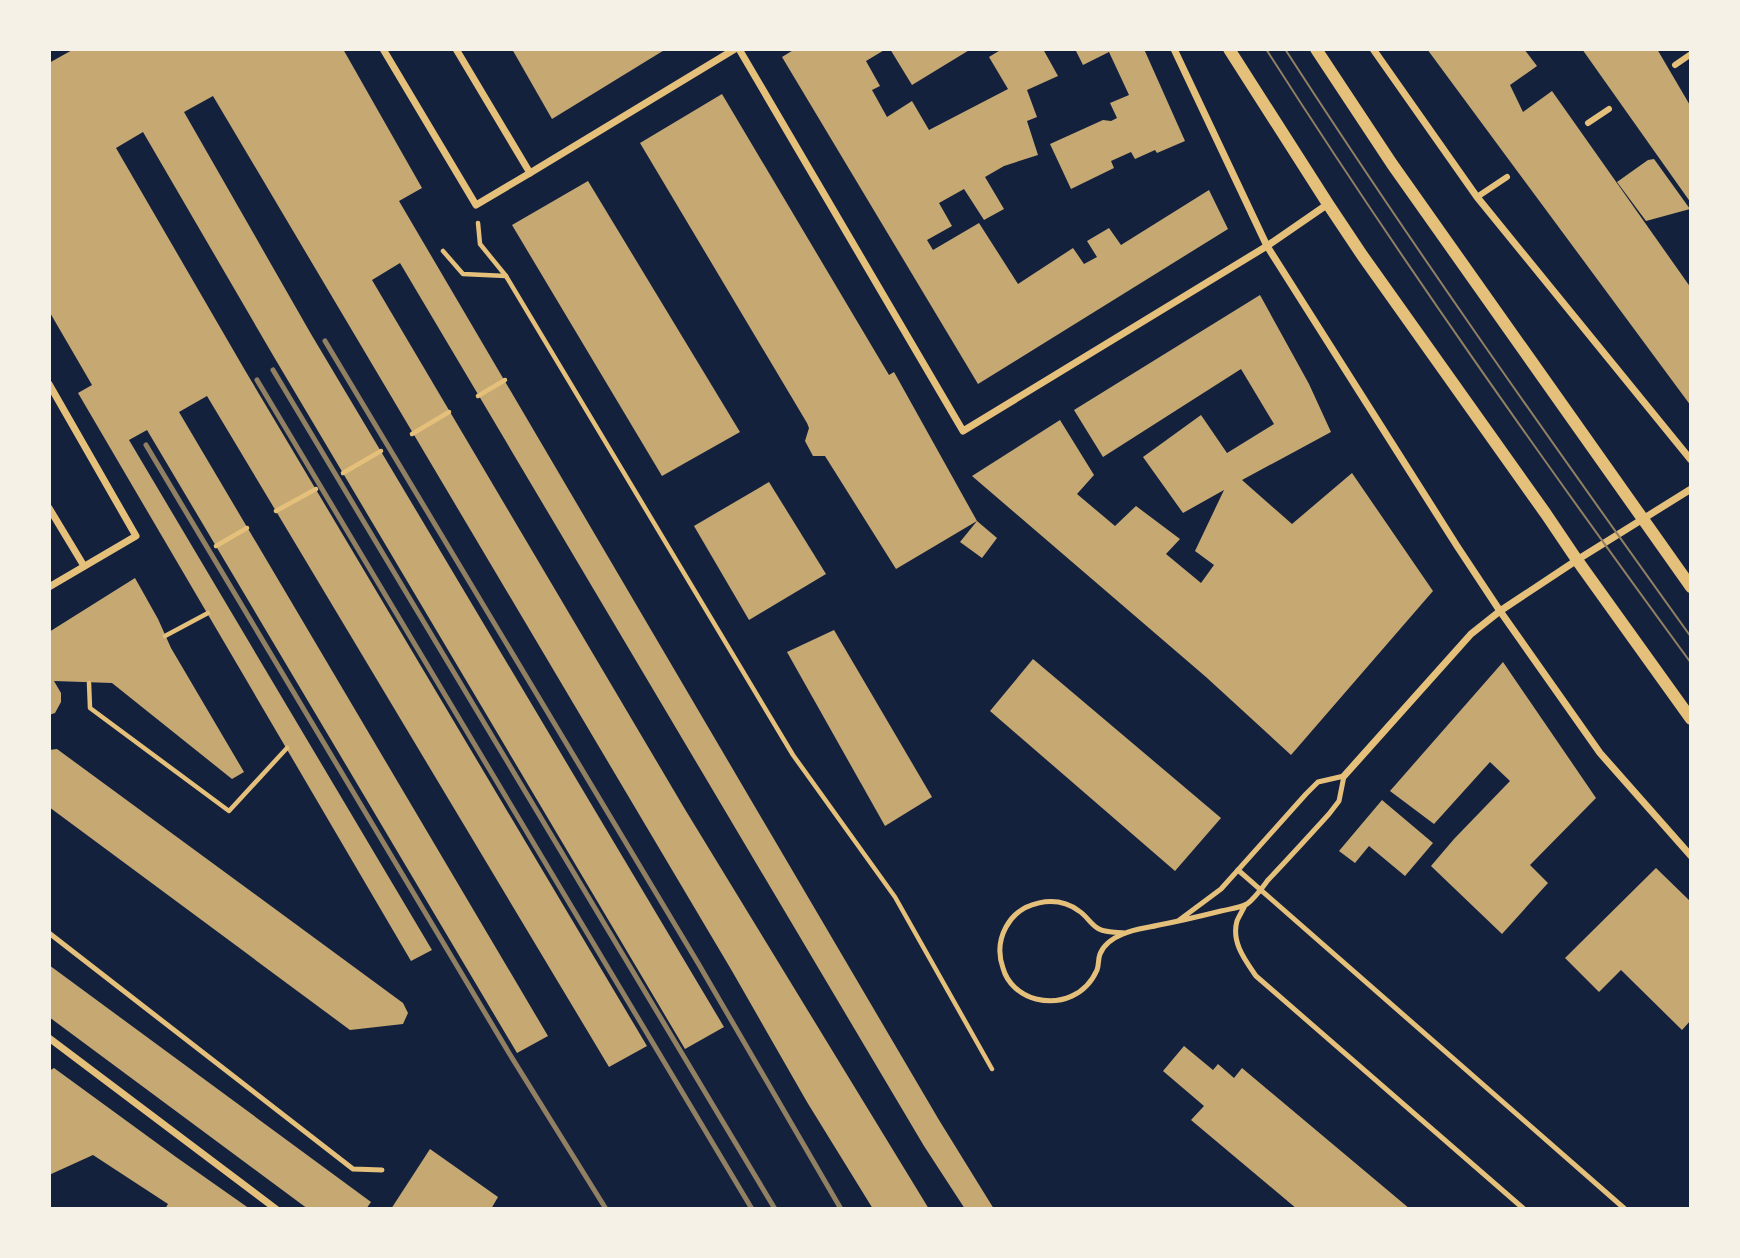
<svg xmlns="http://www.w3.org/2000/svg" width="1740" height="1258" viewBox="0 0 1740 1258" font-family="Rubik,sans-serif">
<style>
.building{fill:#c6a872}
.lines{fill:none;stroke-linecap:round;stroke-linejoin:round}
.path{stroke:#e5c07b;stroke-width:4.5}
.service{stroke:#e5c07b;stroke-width:5}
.pedestrian{stroke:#e5c07b;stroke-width:6}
.minor{stroke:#e5c07b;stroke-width:7}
.tertiary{stroke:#e5c07b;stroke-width:12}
.tram{stroke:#918062;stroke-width:2}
.rail{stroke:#918062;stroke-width:5}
</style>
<rect width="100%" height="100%" fill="#14213d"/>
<!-- building -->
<g class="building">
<polygon points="74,49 343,49 422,188 399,201 939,1120 994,1209 965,1209 924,1146 400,263 372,280 686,811 929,1209 873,1209 807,1102 732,971 213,96 184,112 311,334 724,1027 685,1049 274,357 143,132 116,148 246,372 647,1046 609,1067 207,396 179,412 548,1036 517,1053 147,430 129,440 432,950 411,961 78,393 92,385 49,311 49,63"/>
<polygon points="512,49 666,49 552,119"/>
<polygon points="795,49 886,49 866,61 880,86 872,90 887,117 912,101 929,130 1008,89 989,57 1002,49 1043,49 1058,76 1027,90 1037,117 1027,121 1038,155 1004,166 985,177 1004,209 984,220 964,189 939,203 952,226 927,240 933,250 979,223 1018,284 1073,248 1084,264 1097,257 1087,241 1109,228 1121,245 1209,190 1228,229 978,384 782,57"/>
<polygon points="890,49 971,49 912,85"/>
<polygon points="1075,49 1144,49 1185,141 1157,153 1155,150 1135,159 1131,152 1111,161 1114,168 1071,189 1050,144 1103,120 1111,121 1117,118 1110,103 1129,95 1109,52 1083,65"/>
<polygon points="1427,49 1524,49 1537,66 1510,85 1523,112 1552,91 1691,288 1691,406"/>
<polygon points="1582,49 1657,49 1691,107 1691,203"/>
<polygon points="722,94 889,375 894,372 977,521 997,538 982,558 960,542 977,521 896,569 825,456 813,456 805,441 809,428 807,423 640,143"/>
<polygon points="1654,159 1690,209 1646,221 1617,182 1648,160"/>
<polygon points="588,181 740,432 662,476 512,225"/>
<polygon points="1260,295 1309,384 1331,432 1242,480 1292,524 1352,473 1433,591 1291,755 1206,677 972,476 1060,420 1094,475 1077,494 1115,526 1136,506 1180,539 1166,554 1201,583 1214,565 1195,551 1224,490 1183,513 1143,457 1201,415 1227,453 1274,424 1241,369 1103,457 1074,410"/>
<polygon points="769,482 826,574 749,620 694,526"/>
<polygon points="135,578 158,619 171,648 244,772 232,779 112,683 54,681 61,693 61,702 55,713 49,715 49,632"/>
<polygon points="834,630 932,797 885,826 787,652"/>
<polygon points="1033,659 1221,818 1175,871 990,711"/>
<polygon points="1503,662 1596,798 1530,865 1548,883 1502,934 1431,866 1454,839 1510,781 1490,762 1434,824 1390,791"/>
<polygon points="57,749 403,1003 408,1013 403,1024 350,1030 49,807 49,750"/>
<polygon points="1382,800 1433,843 1405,876 1369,846 1355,863 1339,851"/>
<polygon points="1656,868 1691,902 1691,1020 1682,1030 1621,970 1599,992 1565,958"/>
<polygon points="49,965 371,1202 366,1209 308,1209 49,1017"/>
<polygon points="1184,1046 1213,1070 1218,1064 1234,1078 1242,1068 1410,1209 1297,1209 1191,1120 1204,1106 1163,1071"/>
<polygon points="54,1068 176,1157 250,1209 165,1209 168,1204 93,1155 49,1175 49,1071"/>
<polygon points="430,1149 498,1197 491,1209 391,1209"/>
</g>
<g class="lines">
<!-- path -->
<g class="path">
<polyline points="478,223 480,244 506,276 793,755 895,897 992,1069"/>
<polyline points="443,251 463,274 506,276"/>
<polyline points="478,396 505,380"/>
<polyline points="412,434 449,412"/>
<polyline points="343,473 381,451"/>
<polyline points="276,511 316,489"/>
<polyline points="216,546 247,528"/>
<polyline points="165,636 208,613"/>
<polyline points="89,683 90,708 229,811 287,748"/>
</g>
<!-- service -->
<g class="service">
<polyline points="1238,870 1625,1209"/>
<path d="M1245,905C1243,910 1239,916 1237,921C1231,942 1245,960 1256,976L1524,1209"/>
<polyline points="49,933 353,1169 382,1170"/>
<path d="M1125,933C1117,932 1107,933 1099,929C1091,925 1087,916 1079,911C1056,894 1020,901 1006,927C999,940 998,954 1003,968C1007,983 1020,995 1036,999C1061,1005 1086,995 1097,970C1099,965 1098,959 1100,954C1104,944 1113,938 1123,934C1134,929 1147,928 1159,925C1180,921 1201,916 1221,911C1229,909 1240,908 1247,904C1255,898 1262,888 1268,880C1289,858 1309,836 1329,814L1339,801L1344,776L1318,782L1306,794L1221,889L1178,921"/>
</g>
<!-- pedestrian -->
<g class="pedestrian">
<polyline points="1675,65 1691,54"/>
<polyline points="1588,123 1609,109"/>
<polyline points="1477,197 1507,177"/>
</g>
<!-- minor -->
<g class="minor">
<polyline points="383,49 476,205 530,173 456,49"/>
<polyline points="739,49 963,431 1267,246 1328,204"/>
<polyline points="1174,49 1267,246 1457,546 1500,611 1600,753 1691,856"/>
<polyline points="1373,49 1477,197 1691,460"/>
<polyline points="530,173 735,49"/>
<polyline points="49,384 136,536 49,587"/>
<polyline points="49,508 84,566"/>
<polyline points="1344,776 1471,634 1500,611 1577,560 1691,489"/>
<polyline points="49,1038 276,1209"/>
</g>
<!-- tertiary -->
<g class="tertiary">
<polyline points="1229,49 1328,204 1362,255 1546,514 1577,560 1691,719"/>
<polyline points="1316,49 1392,164 1691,587"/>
</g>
<!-- tram -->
<g class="tram">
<path d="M1266,49C1400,259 1544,462 1691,663"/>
<path d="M1285,49C1414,249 1552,443 1691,637"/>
</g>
<!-- rail -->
<g class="rail">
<polyline points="325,341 698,963 841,1209"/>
<polyline points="273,370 775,1209"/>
<polyline points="257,380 752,1209"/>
<polyline points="146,445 509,1053 606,1209"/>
</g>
</g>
<!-- border -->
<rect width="1740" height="1258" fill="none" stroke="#f6f1e7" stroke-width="102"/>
</svg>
